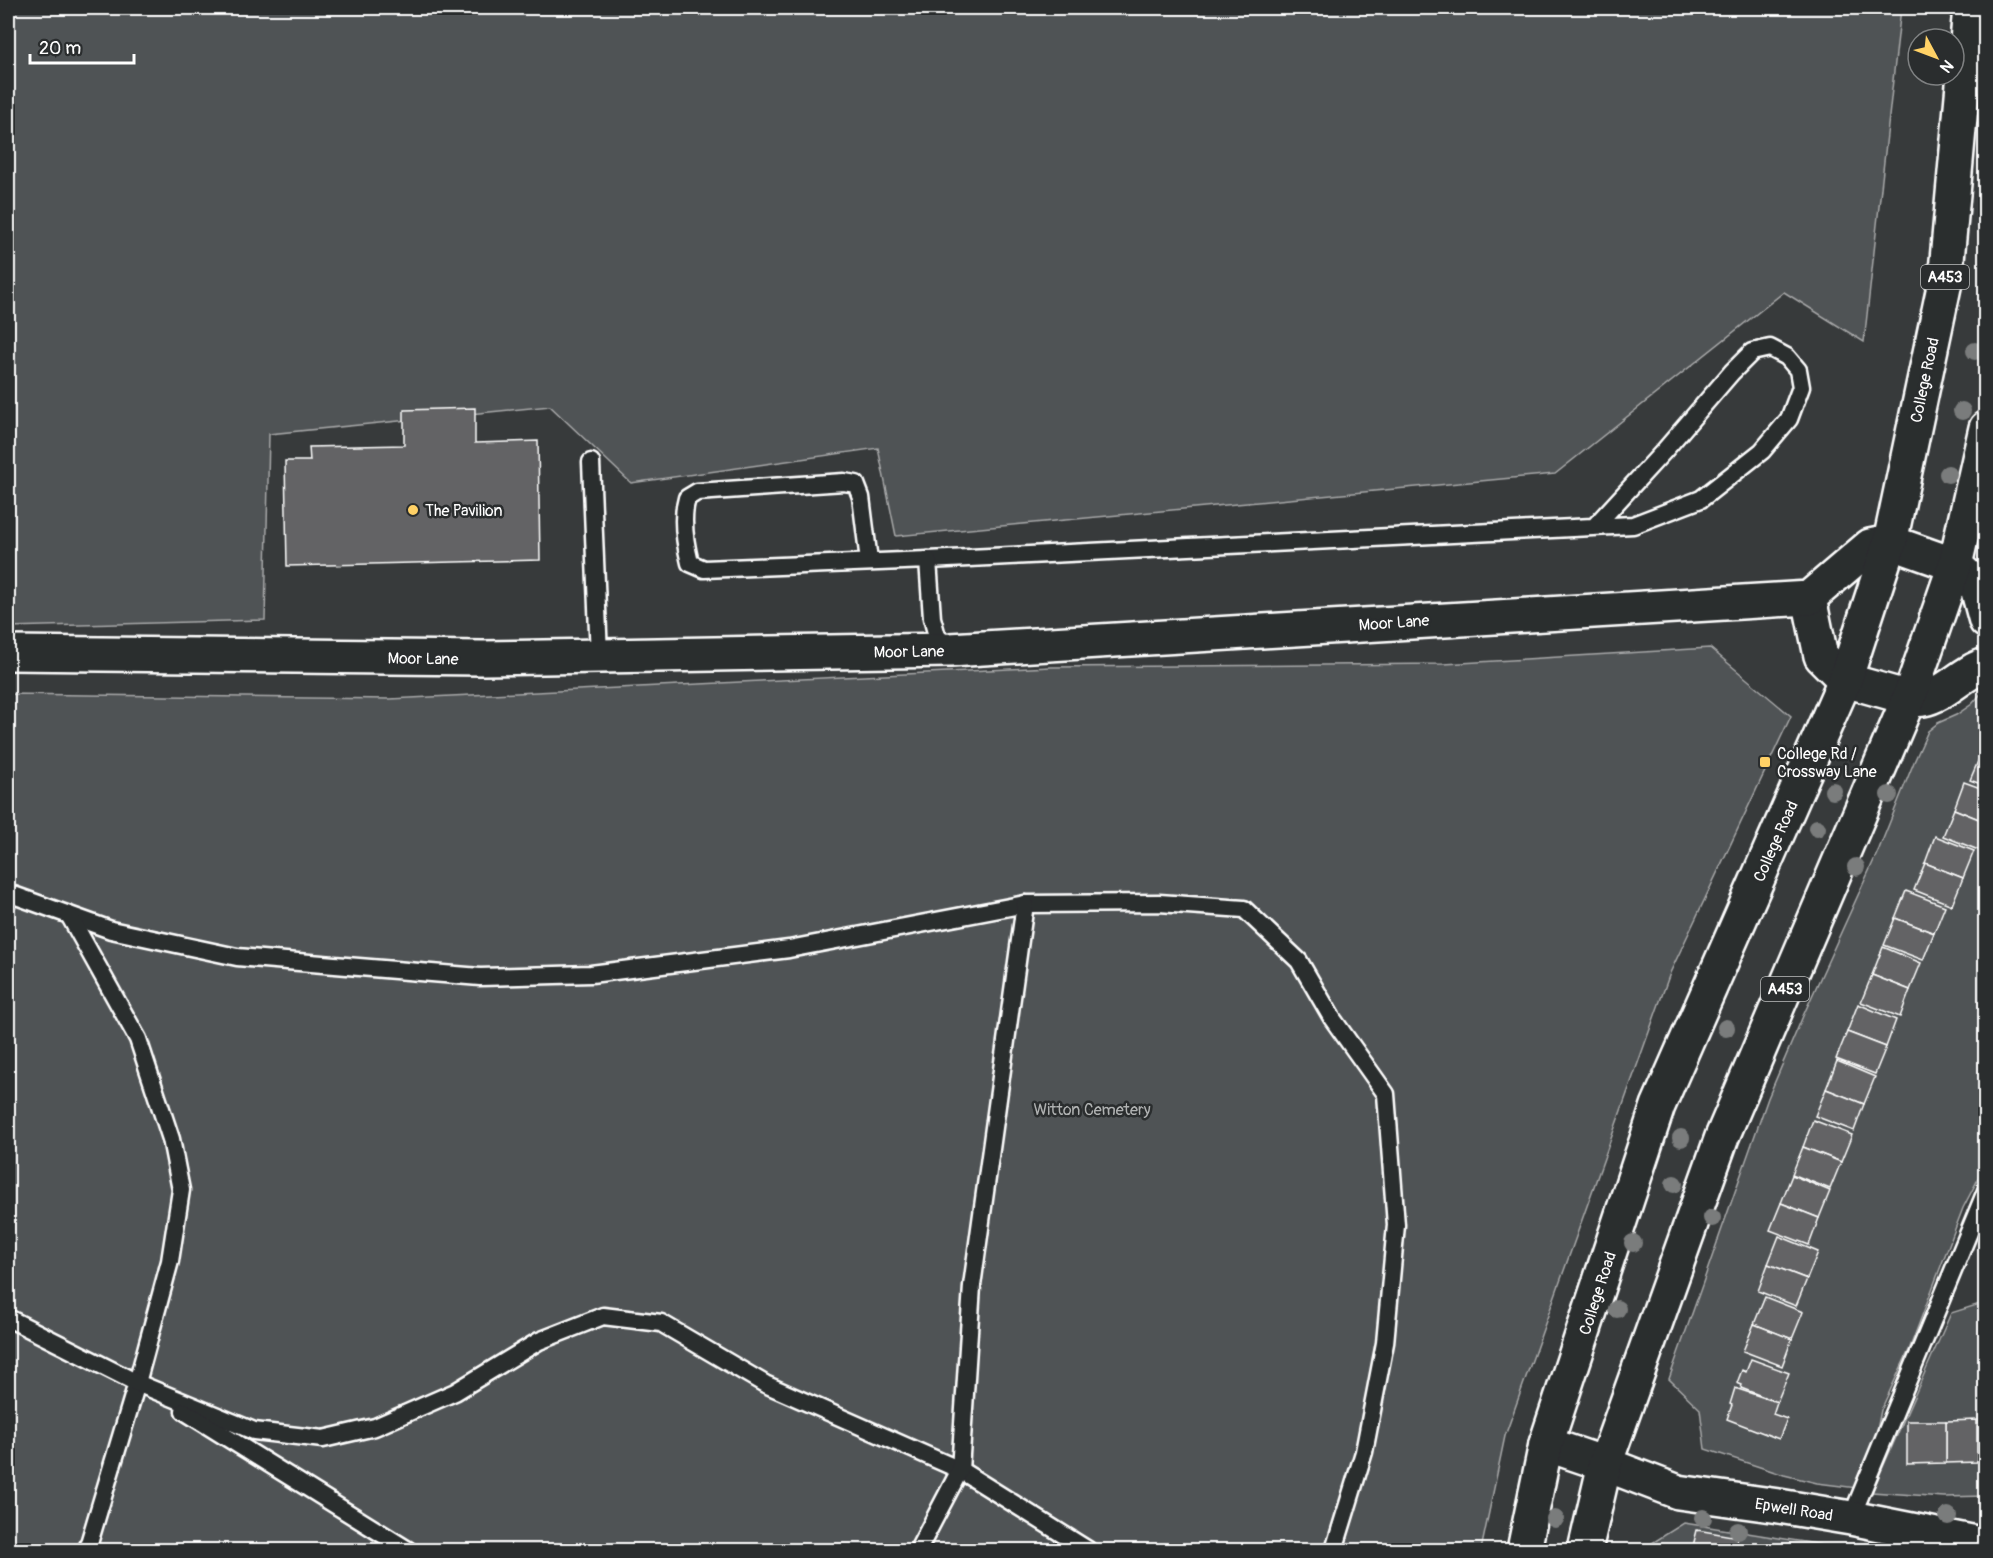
<svg xmlns="http://www.w3.org/2000/svg" width="1993" height="1558" viewBox="0 0 1993 1558" font-family="Pangolin,sans-serif">
<style>
.green{fill:#505354;stroke:#a8a9aa;stroke-width:1.5}
.building{fill:#636465;stroke:#fff;stroke-width:1.5}
.lines{fill:none;stroke-linecap:round;stroke-linejoin:round}
.lane-casing{stroke:#fff;stroke-width:21}
.street-casing{stroke:#fff;stroke-width:38}
.primary-casing{stroke:#fff;stroke-width:38}
.lane{stroke:#2a2d2e;stroke-width:16}
.street{stroke:#2a2d2e;stroke-width:33}
.primary{stroke:#2a2d2e;stroke-width:33}
.tree{fill:#7a7c7c}
.poi-dot{fill:#ffd166;stroke:#2a2d2e;stroke-width:2}
.labels{text-anchor:middle;stroke-width:5;stroke-linejoin:round;paint-order:stroke}
.shield{fill:#2a2d2e;stroke:#bfc0c0;stroke-width:1.5}
.shield-label{font-size:15px;font-weight:bold;fill:#fff}
.street-label{font-size:16px;fill:#fff;stroke:#2a2d2e}
.poi-label{font-size:16px;fill:#fff;stroke:#2a2d2e;text-anchor:start}
.park-label{font-size:16px;fill:#b0b2b2;stroke:#2a2d2e}
</style>
<rect width="100%" height="100%" fill="#373a3b"/>
<filter id="ink" filterUnits="userSpaceOnUse"><feTurbulence type="fractalNoise" baseFrequency=".0167" numOctaves="2"/><feDisplacementMap in="SourceGraphic" scale="12" xChannelSelector="R" yChannelSelector="G"/><feConvolveMatrix kernelMatrix="1 2 1 2 8 2 1 2 1" color-interpolation-filters="sRGB"/></filter>
<g filter="url(#ink)">
<!-- green -->
<g class="green">
<polygon points="8,8 1901,8 1864,342 1784,292 1555,474 896,536 878,448 631,483 550,406 269,434 265,620 8,627"/>
<polygon points="1710,648 1791,716 1670,973 1505,1436 1481,1550 8,1550 8,694 390,699 1051,667 1444,664"/>
<polygon points="1985,689 1985,1159 1977,1181 1963,1208 1909,1350 1881,1410 1875,1440 1857,1488 1817,1483 1784,1475 1705,1449 1700,1409 1669,1379 1768,1098 1803,1016 1879,849 1914,762 1928,731 1938,723 1956,715 1972,704"/>
<polygon points="1985,1279 1985,1496 1944,1497 1872,1492 1951,1313 1980,1304 1982,1280"/>
<polygon points="1684,1523 1855,1550 1641,1550"/>
</g>
<!-- building -->
<g class="building">
<polygon points="475,408 475,443 538,441 540,560 287,566 285,461 310,461 309,447 404,445 404,410"/>
<polygon points="1982,752 1986,754 1986,786 1970,780"/>
<polygon points="1964,782 1986,790 1986,822 1954,809"/>
<polygon points="1954,809 1986,822 1986,841 1981,851 1943,836"/>
<polygon points="1935,836 1974,851 1963,878 1925,863"/>
<polygon points="1925,863 1963,878 1952,905 1914,890"/>
<polygon points="1906,891 1945,906 1934,933 1895,918"/>
<polygon points="1895,918 1934,933 1923,960 1884,945"/>
<polygon points="1883,947 1921,963 1910,990 1872,975"/>
<polygon points="1872,975 1910,990 1900,1017 1861,1002"/>
<polygon points="1858,1004 1896,1020 1886,1047 1847,1032"/>
<polygon points="1847,1032 1886,1047 1875,1074 1836,1059"/>
<polygon points="1837,1061 1875,1077 1864,1104 1826,1089"/>
<polygon points="1826,1089 1864,1104 1854,1131 1815,1116"/>
<polygon points="1813,1120 1852,1135 1841,1162 1803,1147"/>
<polygon points="1803,1147 1841,1162 1830,1189 1792,1174"/>
<polygon points="1792,1175 1830,1191 1819,1218 1781,1203"/>
<polygon points="1781,1203 1819,1218 1809,1245 1770,1230"/>
<polygon points="1779,1236 1818,1252 1807,1279 1768,1264"/>
<polygon points="1768,1264 1807,1279 1796,1306 1758,1291"/>
<polygon points="1765,1297 1803,1312 1792,1339 1754,1324"/>
<polygon points="1754,1324 1792,1339 1782,1366 1743,1351"/>
<polygon points="1751,1359 1789,1373 1777,1402 1741,1388 1742,1385 1737,1383 1742,1370 1746,1372"/>
<polygon points="1735,1388 1777,1402 1773,1414 1787,1419 1779,1439 1727,1419 1732,1405 1730,1404"/>
<polygon points="1977,1420 1977,1462 1946,1463 1946,1421"/>
<polygon points="1907,1421 1946,1421 1946,1463 1907,1464"/>
<polygon points="1697,1530 1738,1537 1735,1550 1692,1550"/>
</g>
<g class="lines">
<defs>
<g id="lane">
<polyline points="591,462 599,656"/>
<polyline points="928,560 1633,525 1701,499 1762,451 1789,419 1801,387 1798,370 1787,357 1770,348 1752,352 1732,372 1664,451 1594,527"/>
<path d="M869,561L861,497L856,484L844,482L697,492L687,498C681,518 685,543 690,563L704,569L928,560L932,618L937,636L949,649"/>
<polyline points="8,893 111,930 237,957 480,977 591,974 789,949 1025,904 1159,903 1244,909 1299,961 1332,1018 1386,1094 1396,1225 1385,1343 1364,1452 1334,1550"/>
<polyline points="69,915 138,1039 171,1139 181,1190 170,1261 137,1383 87,1550"/>
<polyline points="8,1318 137,1383 254,1431 323,1439 375,1427 455,1392 539,1341 603,1316 661,1323 765,1384 960,1470 1088,1550"/>
<polyline points="184,1411 408,1550"/>
<polyline points="1851,1518 1986,1191"/>
<polyline points="918,1550 960,1470 972,1286 1025,904"/>
</g>
<g id="street">
<polyline points="1955,565 1976,584 1986,621"/>
<polyline points="1809,598 1821,656 1845,680"/>
<polyline points="8,653 483,658 950,650 1809,598 1870,546 1890,542"/>
<path d="M1909,698C1913,699 1919,700 1923,699C1945,695 1964,671 1986,665"/>
<polyline points="1605,1464 1678,1492 1779,1506 1851,1518 1986,1545"/>
</g>
<g id="primary">
<polyline points="1890,542 1955,565"/>
<polyline points="1845,680 1909,698"/>
<polyline points="1546,1444 1605,1464"/>
<polyline points="1524,1550 1546,1444 1658,1106 1845,680 1890,542 1945,282 1970,8"/>
<polyline points="1585,1550 1605,1464 1722,1137 1909,698 1955,565 1986,428"/>
</g>
</defs>
<!-- lane casing -->
<use href="#lane" class="lane-casing"/>
<!-- street casing -->
<use href="#street" class="street-casing"/>
<!-- primary casing -->
<use href="#primary" class="primary-casing"/>
<!-- lane -->
<use href="#lane" class="lane"/>
<!-- street -->
<use href="#street" class="street"/>
<!-- primary -->
<use href="#primary" class="primary"/>
</g>
<!-- trees -->
<g class="tree">
<circle cx="1975" cy="351" r="9"/>
<circle cx="1962" cy="411" r="9"/>
<circle cx="1948" cy="474" r="9"/>
<circle cx="1833" cy="791" r="9"/>
<circle cx="1889" cy="795" r="9"/>
<circle cx="1817" cy="828" r="9"/>
<circle cx="1856" cy="867" r="9"/>
<circle cx="1726" cy="1028" r="9"/>
<circle cx="1681" cy="1138" r="9"/>
<circle cx="1674" cy="1184" r="9"/>
<circle cx="1712" cy="1218" r="9"/>
<circle cx="1633" cy="1243" r="9"/>
<circle cx="1617" cy="1309" r="9"/>
<circle cx="1948" cy="1516" r="9"/>
<circle cx="1703" cy="1518" r="9"/>
<circle cx="1555" cy="1519" r="9"/>
<circle cx="1738" cy="1531" r="9"/>
</g>
</g>
<!-- markers -->
<g class="poi-dot">
<circle cx="413" cy="510" r="6"/>
<rect x="1759" y="756" width="12" height="12" rx="3"/>
</g>
<g class="labels">
<!-- shield labels -->
<g class="shield">
<rect x="1921" y="265" width="48" height="24" rx="4.5"/>
<rect x="1761" y="977" width="48" height="24" rx="4.5"/>
</g>
<g class="shield-label">
<text x="1945" y="282">A453</text>
<text x="1785" y="994">A453</text>
</g>
<!-- street labels -->
<g class="street-label">
<text transform="translate(1924 380) rotate(-78)" y="6">College Road</text>
<text transform="translate(1394 622) rotate(-4)" y="6">Moor Lane</text>
<text transform="translate(909 651) rotate(-1)" y="6">Moor Lane</text>
<text transform="translate(423 658) rotate(1)" y="6">Moor Lane</text>
<text transform="translate(1775 841) rotate(-66)" y="6">College Road</text>
<text transform="translate(1597 1293) rotate(-72)" y="6">College Road</text>
<text transform="translate(1794 1509) rotate(9)" y="6">Epwell Road</text>
</g>
<!-- poi labels -->
<g class="poi-label">
<text x="425" y="516">The Pavilion</text>
<text x="1777" y="759">College Rd /<tspan x="1777" dy="18">Crossway Lane</tspan></text>
</g>
<!-- park labels -->
<g class="park-label">
<text x="1092" y="1115">Witton Cemetery</text>
</g>
</g>
<!-- margin -->
<rect width="1993" height="1558" fill="none" stroke="#2a2d2e" stroke-width="30"/>
<rect x="15" y="15" width="1963" height="1528" fill="none" stroke="#fff" stroke-width="2" filter="url(#ink)"/>
<!-- north arrow -->
<g transform="translate(1936 57) rotate(131)"><circle r="28" fill="#2a2d2e" stroke="#7f8182" stroke-width="1.5"/>
<path d="M0-4.5L10 22L0 15L-10 22Z" fill="#ffd166"/>
<text y="-9" font-size="16" font-weight="bold" text-anchor="middle" fill="#ffffff">N</text>
</g>
<!-- scale -->
<path d="M30 54v9h104v-9" fill="none" stroke="#ffffff" stroke-width="3"/>
<text x="39" y="54" font-size="18" fill="#ffffff" stroke="#2a2d2e" stroke-width="4.5" paint-order="stroke">20 m</text>
</svg>
